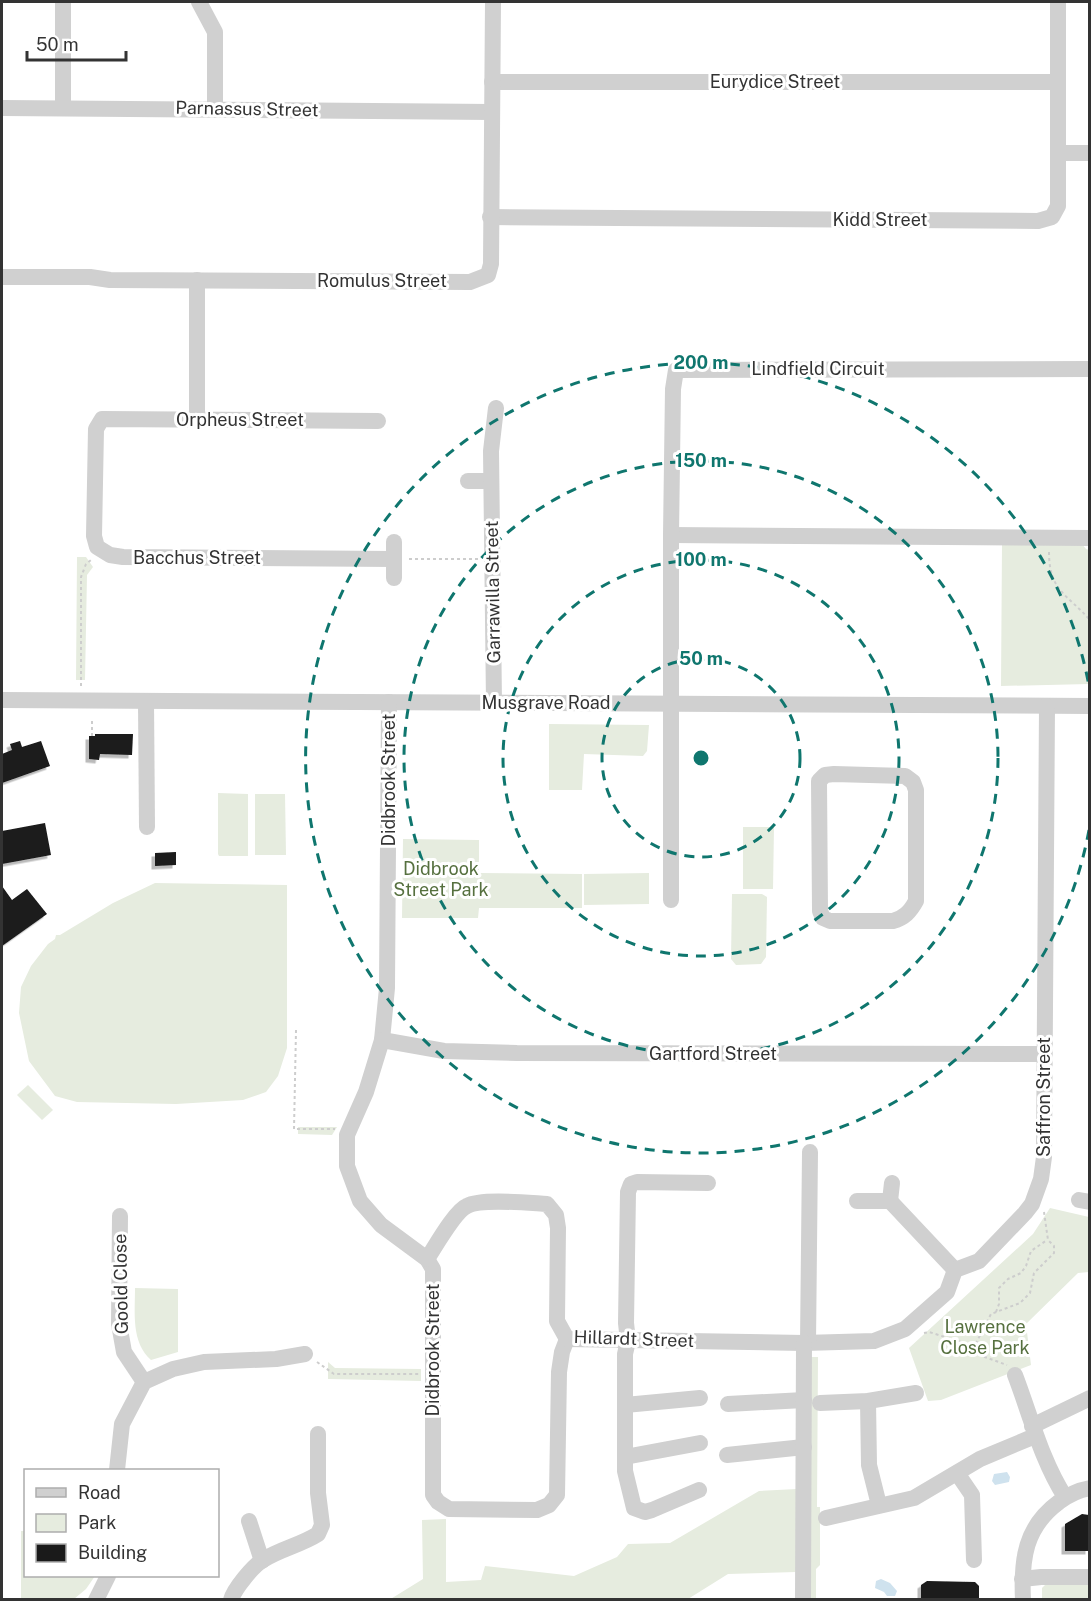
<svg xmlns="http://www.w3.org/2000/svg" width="1091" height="1601" viewBox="0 0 1091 1601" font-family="'Public Sans',sans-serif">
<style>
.green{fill:#e6ecdf}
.water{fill:#cfe2ee}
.building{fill:#1a1a1a;filter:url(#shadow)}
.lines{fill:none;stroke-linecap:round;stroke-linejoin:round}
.path{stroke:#cdcdcd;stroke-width:2;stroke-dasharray:3 3;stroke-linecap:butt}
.minor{stroke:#d0d0d0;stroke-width:16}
.ring{fill:none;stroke:#0f766e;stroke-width:3;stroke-dasharray:10 8}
.labels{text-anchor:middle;stroke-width:6;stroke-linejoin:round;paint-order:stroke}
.street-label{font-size:18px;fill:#333;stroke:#fff}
.park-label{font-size:18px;fill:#56703f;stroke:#fff}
.centre{fill:#0f766e;stroke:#fff;stroke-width:3}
.ring-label{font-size:18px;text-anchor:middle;font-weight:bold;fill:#0f766e;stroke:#fff;stroke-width:6;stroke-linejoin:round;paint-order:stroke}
</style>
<defs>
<filter id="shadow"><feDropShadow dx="-3.5" dy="3.5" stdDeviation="0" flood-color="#0004"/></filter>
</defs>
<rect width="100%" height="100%" fill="#fff"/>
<!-- green -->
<g class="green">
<polygon points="1002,543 1082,544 1086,549 1089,550 1089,684 1001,686"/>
<polygon points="77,557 86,557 93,567 87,575 85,680 76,680"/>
<polygon points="549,724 649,725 647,751 643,756 584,754 582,790 549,790"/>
<polygon points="218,793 248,794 248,856 219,856 218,854"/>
<polygon points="255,794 285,794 286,855 255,855"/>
<polygon points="743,827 774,827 773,889 743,889"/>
<polygon points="403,839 479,840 479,873 582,874 582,908 479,908 478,918 402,918"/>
<polygon points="649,873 649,904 584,905 584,874"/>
<polygon points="155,883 287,885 287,1048 278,1076 266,1092 243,1100 176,1104 77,1102 55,1096 29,1061 19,1013 21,987 31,966 48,944 55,939 56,935 60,935 113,903"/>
<polygon points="732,894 762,894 767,897 766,957 761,964 736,965 731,959"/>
<polygon points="28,1085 53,1110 42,1120 17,1095"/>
<polygon points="298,1127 337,1127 332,1135 298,1134"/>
<polygon points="1050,1208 1089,1217 1089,1272 1078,1273 1026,1324 1031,1365 941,1400 928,1401 909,1348 1033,1234"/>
<path d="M135,1288L178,1289V1352L151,1360C131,1342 135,1313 135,1288Z"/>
<polygon points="810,1357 818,1357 817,1507 820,1507 820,1565 816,1569 816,1599 809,1600"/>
<polygon points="328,1362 335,1368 421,1369 421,1381 328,1379"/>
<polygon points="797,1489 796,1572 728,1574 688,1599 389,1600 423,1579 422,1520 446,1519 446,1582 481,1580 485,1566 574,1576 617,1557 628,1544 670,1543 759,1491"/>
<polygon points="21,1531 25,1531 26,1576 95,1576 86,1589 74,1599 21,1599"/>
<polygon points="1046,1584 1089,1584 1089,1599 1042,1599 1042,1588"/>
</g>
<!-- water -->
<g class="water">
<polygon points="1007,1472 1010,1477 1009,1482 995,1485 992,1481 994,1474"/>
<polygon points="881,1579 890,1583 897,1591 895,1596 887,1596 884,1592 875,1588 876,1581"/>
</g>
<!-- building -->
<g class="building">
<polygon points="95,734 133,734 132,755 100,754 99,760 89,759 89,736 95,736"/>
<polygon points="20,741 22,747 41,741 50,766 2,783 2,754 12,750 10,744"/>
<polygon points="45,823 51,855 2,864 2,831"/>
<polygon points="176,852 176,865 155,866 155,853"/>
<polygon points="2,886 12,900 27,889 47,914 2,946"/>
<polygon points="1082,1514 1089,1515 1089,1551 1065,1551 1065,1524"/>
<polygon points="927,1581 975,1582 979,1586 979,1599 921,1599 921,1585"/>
</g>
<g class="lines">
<!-- path -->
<g class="path">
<path d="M1049,552C1049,591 1067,594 1090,620"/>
<polyline points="409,559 478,559"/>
<polyline points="81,686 81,577 86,564 91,560"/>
<polyline points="92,721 92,736"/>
<polyline points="296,1030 294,1129 335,1129"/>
<polyline points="996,1312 999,1304 999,1288 1008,1279 1021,1273 1026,1266 1031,1251 1047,1240"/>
<polyline points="924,1333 929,1332 961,1342 982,1356 1007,1365"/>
<polyline points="973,1349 991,1314 1020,1303 1030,1293 1034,1273 1054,1253 1054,1246 1048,1240 1044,1212"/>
<polyline points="317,1362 334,1374 419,1374"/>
</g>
<!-- minor -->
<g class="minor">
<polyline points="199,2 215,32 215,109"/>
<polyline points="492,82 1058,82"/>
<polyline points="2,108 492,112"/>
<polyline points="63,108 63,2"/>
<polyline points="1059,153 1090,153"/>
<polyline points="490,217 1038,221 1052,217 1058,206 1058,2"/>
<polyline points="2,277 90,277 110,280 470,282 488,275 491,264 493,2"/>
<polyline points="197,419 197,280"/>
<polyline points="378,421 102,419 96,429 94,536 97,547 110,555 123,557 394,559"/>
<polyline points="468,481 491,481"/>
<polyline points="671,535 1090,538"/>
<polyline points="394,578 394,542"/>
<polyline points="2,700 1090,706"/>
<polyline points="146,701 147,827"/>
<polyline points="389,702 387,988 382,1040 366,1092 347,1135 347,1166 360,1201 381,1225 427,1259 433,1269 433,1495 438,1502 449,1509 537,1510 549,1505 557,1495 559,1372 562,1352 567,1339"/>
<polyline points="494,703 491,451 496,408"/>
<path d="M834,774L905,776L913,782L916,790V901C910,912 904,918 893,921H830L823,918L820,911L819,781L825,775Z"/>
<polyline points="671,900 671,535 673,389 676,370 1090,369"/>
<polyline points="382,1040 444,1051 517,1053 1044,1054"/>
<polyline points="1079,1200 1090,1202"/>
<polyline points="857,1201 890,1201 892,1183"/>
<polyline points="890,1201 955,1270"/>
<polyline points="120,1216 119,1324 124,1352 144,1382"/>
<path d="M427,1259C435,1247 455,1211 467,1206C481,1198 529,1203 547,1204L556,1215L558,1228L557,1321L567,1339L804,1343L874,1341L905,1329L947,1292L955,1270L979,1261L1025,1213L1032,1204L1041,1179L1044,1157L1047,706"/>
<polyline points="808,1343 810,1152"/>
<path d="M1015,1375C1031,1417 1041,1459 1065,1497"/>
<polyline points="868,1401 869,1465 879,1505"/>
<polyline points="820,1403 868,1401 916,1393"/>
<polyline points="728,1404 804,1400"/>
<polyline points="625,1405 700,1398"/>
<polyline points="1032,1426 1090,1398"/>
<polyline points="727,1455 804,1447"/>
<polyline points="625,1457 700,1443"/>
<polyline points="117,1470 122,1424 144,1382 173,1369 204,1362 276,1359 305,1354"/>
<polyline points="957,1473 972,1495 974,1560"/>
<polyline points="699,1490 652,1510 645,1512 634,1508 625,1471 625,1354 628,1341 626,1323 628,1192 631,1184 637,1182 708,1183"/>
<polyline points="826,1518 914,1498 980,1459 1035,1436"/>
<polyline points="249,1521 262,1561"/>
<polyline points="1022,1579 1041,1577 1090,1577"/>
<polyline points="96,1600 108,1576"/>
<path d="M231,1600C234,1589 253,1566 263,1560C280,1549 301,1545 318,1534L322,1525L318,1493V1434"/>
<polyline points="803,1600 804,1343"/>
<path d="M1023,1600C1021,1559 1025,1527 1059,1502C1068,1495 1079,1490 1090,1488"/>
</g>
</g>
<!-- distance rings -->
<g class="ring">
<circle cx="701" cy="758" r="99"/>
<circle cx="701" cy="758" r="198"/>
<circle cx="701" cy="758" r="297"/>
<path d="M1089 830A395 395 0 1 1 1089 686"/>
</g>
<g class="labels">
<!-- street labels -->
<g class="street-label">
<text x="775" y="88">Eurydice Street</text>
<text transform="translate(247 109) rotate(1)" y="6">Parnassus Street</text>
<text x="880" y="226">Kidd Street</text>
<text x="382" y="287">Romulus Street</text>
<text x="818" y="375">Lindfield Circuit</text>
<text x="240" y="426">Orpheus Street</text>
<text x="197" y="564">Bacchus Street</text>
<text transform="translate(493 592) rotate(-91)" y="6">Garrawilla Street</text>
<text x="546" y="709">Musgrave Road</text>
<text transform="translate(389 780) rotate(-90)" y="6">Didbrook Street</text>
<text x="713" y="1060">Gartford Street</text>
<text transform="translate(1044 1097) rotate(-90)" y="6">Saffron Street</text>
<text transform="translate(121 1284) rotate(-91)" y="6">Goold Close</text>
<text transform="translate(634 1339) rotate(2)" y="6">Hillardt Street</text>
<text transform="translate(433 1350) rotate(-90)" y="6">Didbrook Street</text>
</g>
<!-- park labels -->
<g class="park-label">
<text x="441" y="875">Didbrook<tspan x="441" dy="21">Street Park</tspan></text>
<text x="985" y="1333">Lawrence<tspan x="985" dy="21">Close Park</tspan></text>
</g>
</g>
<circle cx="701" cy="758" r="9" class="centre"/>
<g class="ring-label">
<text x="701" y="369">200 m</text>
<text x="701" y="467">150 m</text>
<text x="701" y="566">100 m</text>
<text x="701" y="665">50 m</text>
</g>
<!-- border -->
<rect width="1091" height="1601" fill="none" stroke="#333333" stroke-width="6"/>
<!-- legend -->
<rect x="24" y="1469" width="195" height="108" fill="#ffffff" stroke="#adadad" stroke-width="1.5"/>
<rect x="36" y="1488" width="30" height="9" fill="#d0d0d0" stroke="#adadad" stroke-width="1.5"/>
<text x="78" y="1499" font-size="18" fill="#333333">Road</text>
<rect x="36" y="1514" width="30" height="18" fill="#e6ecdf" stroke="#adadad" stroke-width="1.5"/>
<text x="78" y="1529" font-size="18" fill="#333333">Park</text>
<rect x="36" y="1544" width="30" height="18" fill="#1a1a1a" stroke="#adadad" stroke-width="1.5"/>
<text x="78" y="1559" font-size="18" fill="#333333">Building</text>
<!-- scale -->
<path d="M27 51v9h99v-9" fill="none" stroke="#333333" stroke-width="3"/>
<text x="36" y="51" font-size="18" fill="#333333" stroke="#ffffff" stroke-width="4.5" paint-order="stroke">50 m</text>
</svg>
